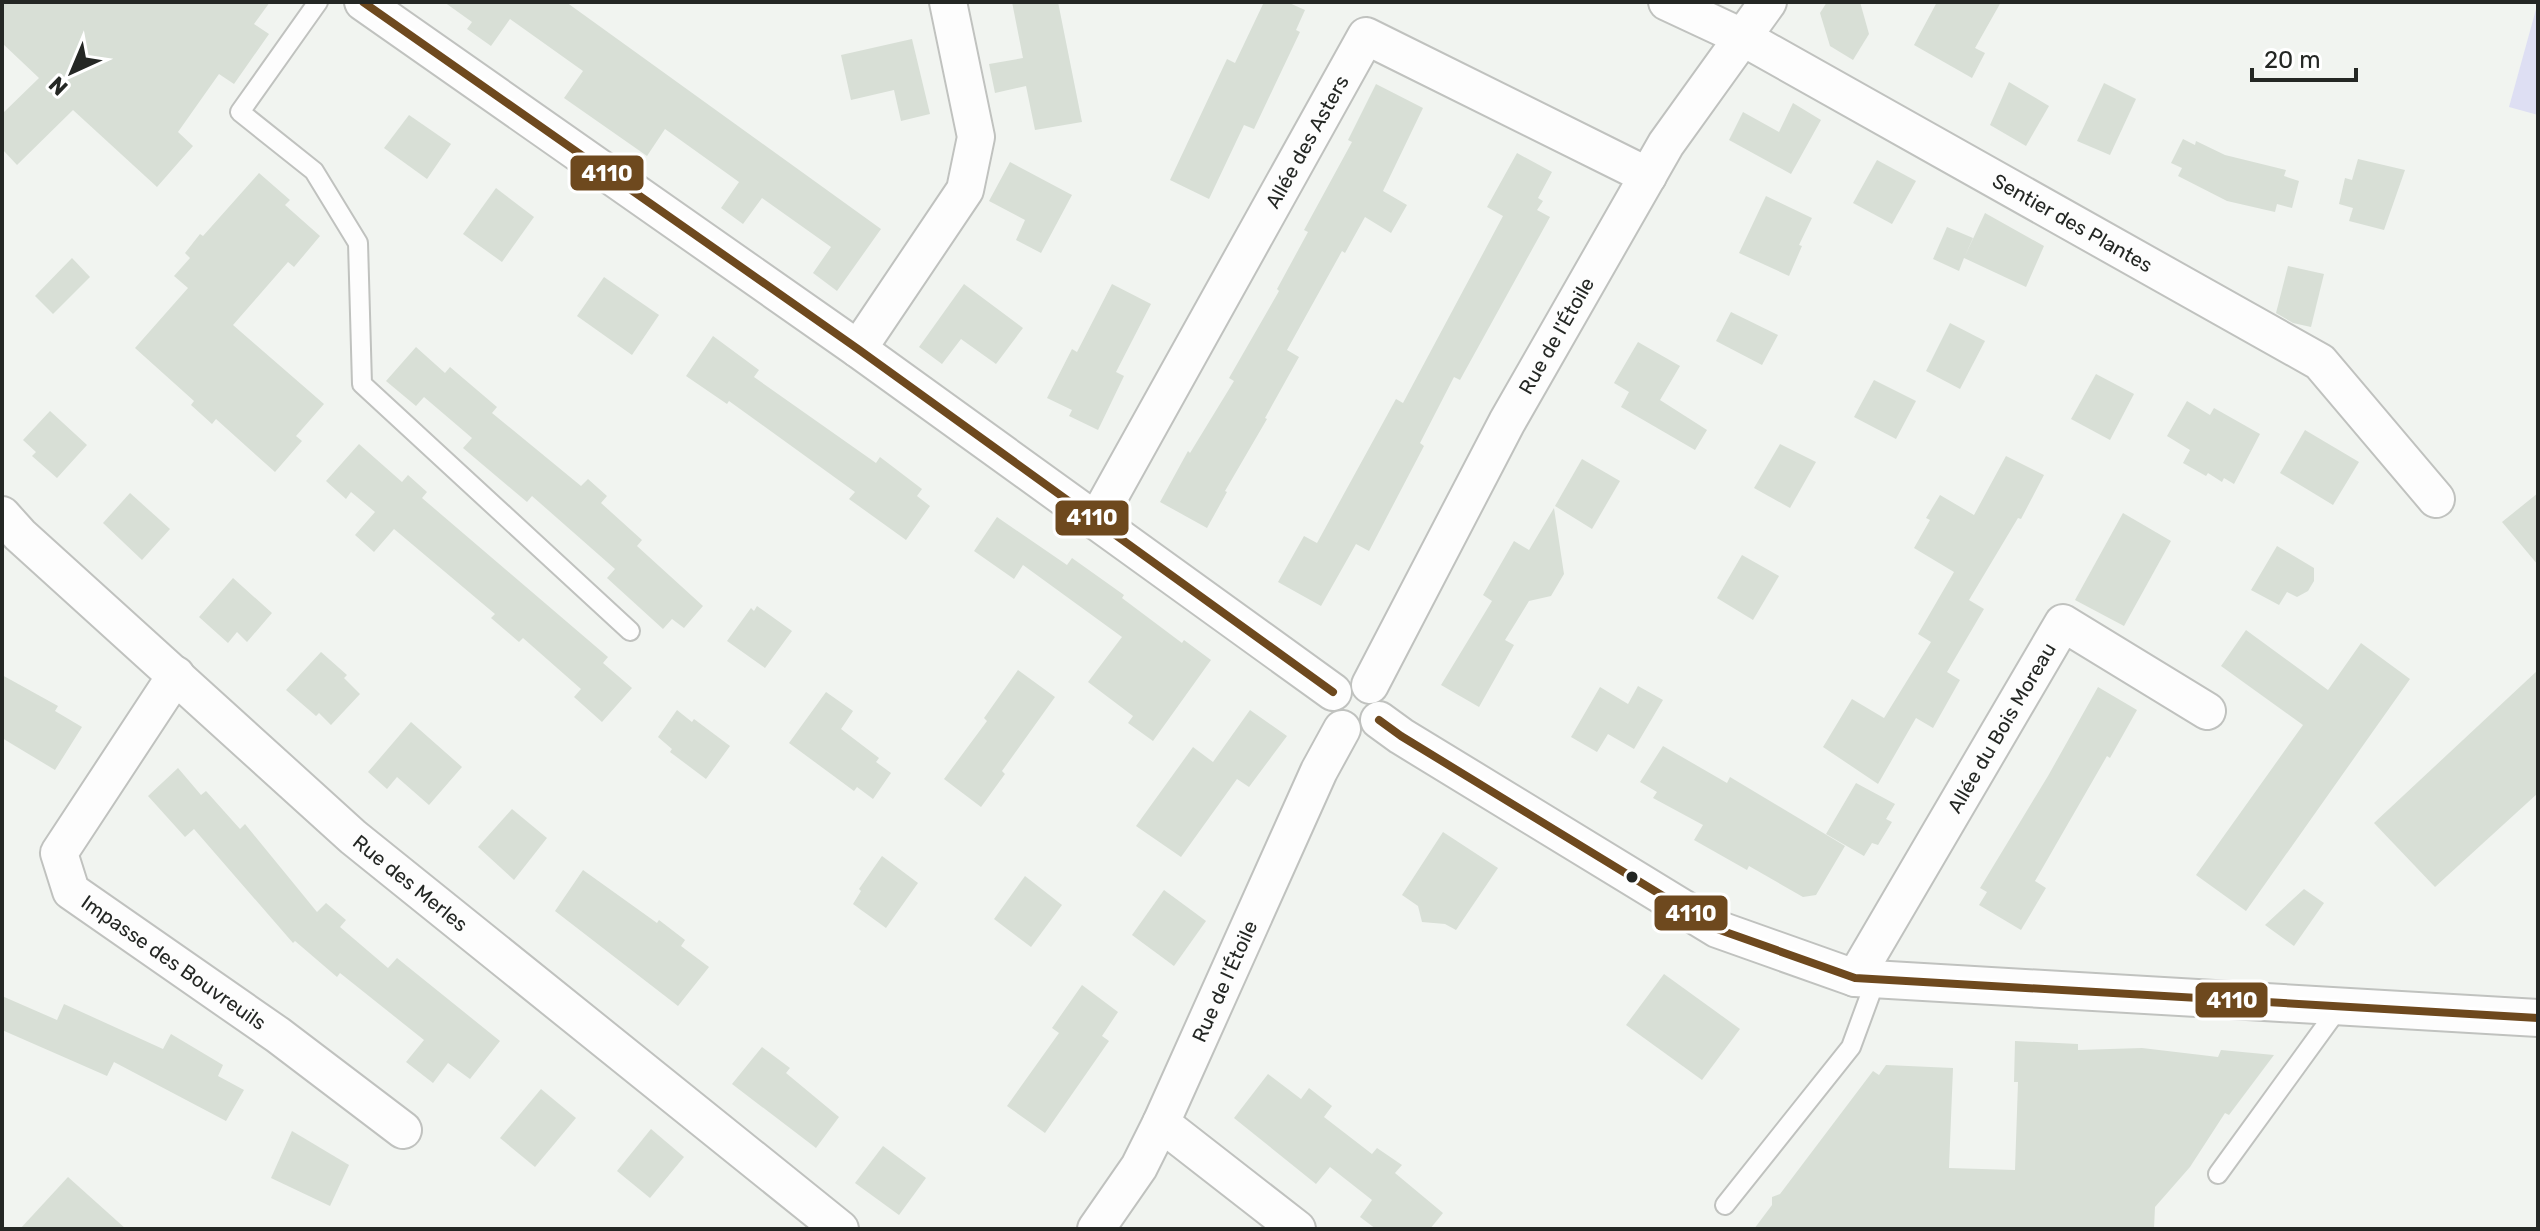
<svg xmlns="http://www.w3.org/2000/svg" width="2540" height="1231" viewBox="0 0 2540 1231" font-family="Rubik,sans-serif">
<style>
.green{fill:#dedff3}
.building{fill:#d8dfd6}
.lines{fill:none;stroke-linecap:round;stroke-linejoin:round}
.service-casing{stroke:#c0c2bf;stroke-width:22}
.minor-casing{stroke:#c0c2bf;stroke-width:40}
.service{stroke:#fdfdfd;stroke-width:18}
.minor{stroke:#fdfdfd;stroke-width:36}
.bus-1-casing{stroke:#fff;stroke-width:14}
.bus-1{stroke:#6e491e;stroke-width:8}
.bus-dot{fill:#242724;stroke:#fff;stroke-width:3}
.labels{text-anchor:middle;stroke-width:8;stroke-linejoin:round;paint-order:stroke}
.street-label{font-size:20px;fill:#242724;stroke:#fff}
.line-badge{stroke:#fff;stroke-width:3}
.badge-label{font-size:22px;text-anchor:middle;font-weight:bold;fill:#fff}
</style>
<rect width="100%" height="100%" fill="#f1f4f0"/>
<!-- green -->
<polygon class="green" points="2538,2 2538,115 2509,107"/>
<!-- building -->
<g class="building">
<polygon points="2,2 270,2 254,24 269,34 234,84 219,74 178,132 193,146 157,187 73,110 17,165 2,149 2,114 39,78 2,43"/>
<polygon points="444,2 566,2 881,229 837,291 813,273 831,247 762,198 743,224 721,208 739,182 665,129 647,156 564,98 583,71 510,19 491,46 467,29 472,22"/>
<polygon points="1012,2 1058,2 1082,122 1035,130 1026,86 995,93 989,64 1023,58"/>
<polygon points="1264,2 1287,2 1305,10 1296,30 1300,32 1254,129 1244,125 1209,199 1170,180 1227,59 1235,63"/>
<polygon points="1827,2 1860,2 1869,34 1853,60 1830,46 1820,13"/>
<polygon points="1937,2 2001,2 1975,48 1985,53 1972,78 1914,45"/>
<polygon points="912,39 930,114 901,121 894,90 851,100 841,55"/>
<polygon points="2009,82 2049,106 2026,146 1990,125"/>
<polygon points="2104,83 2136,99 2110,155 2077,141"/>
<polygon points="1376,84 1423,108 1383,191 1407,205 1391,233 1365,217 1345,253 1342,251 1287,350 1299,357 1265,418 1267,419 1225,491 1227,492 1207,528 1160,502 1188,451 1190,453 1234,381 1229,378 1279,291 1277,289 1308,232 1304,230 1352,142 1348,140"/>
<polygon points="1793,103 1821,120 1791,174 1729,140 1743,112 1779,132"/>
<polygon points="409,115 451,144 427,179 384,148"/>
<polygon points="2183,139 2195,145 2196,141 2225,155 2286,170 2284,176 2299,181 2292,208 2277,204 2275,212 2227,201 2178,176 2182,168 2171,163"/>
<polygon points="1517,153 1552,172 1538,198 1543,201 1537,210 1550,217 1460,380 1454,377 1420,443 1424,446 1369,551 1356,544 1321,606 1278,582 1304,536 1317,543 1396,399 1403,403 1503,216 1487,207"/>
<polygon points="2358,159 2405,170 2384,230 2349,221 2353,208 2339,204 2345,178 2352,180"/>
<polygon points="1877,160 1916,181 1892,224 1853,203"/>
<polygon points="1010,162 1072,195 1041,253 1016,240 1025,220 989,201"/>
<polygon points="259,173 290,200 285,205 320,236 294,267 288,262 233,325 324,404 296,436 302,441 275,472 216,419 212,424 191,405 194,401 135,348 188,288 174,276 190,258 185,253 200,234 203,236"/>
<polygon points="496,188 534,217 502,262 463,234"/>
<polygon points="1766,196 1812,218 1799,245 1802,246 1789,276 1739,253"/>
<polygon points="1985,213 2044,246 2026,287 1964,258 1959,271 1933,259 1947,227 1973,238 1964,258"/>
<polygon points="72,258 90,277 53,314 35,296"/>
<polygon points="2288,266 2324,274 2311,327 2293,323 2276,313"/>
<polygon points="604,277 659,315 632,355 577,316"/>
<polygon points="964,284 1023,328 996,364 961,339 942,364 919,347"/>
<polygon points="1112,284 1151,304 1116,372 1124,376 1098,430 1069,416 1072,410 1047,398 1072,349 1077,352"/>
<polygon points="1731,312 1778,335 1762,365 1716,341"/>
<polygon points="1950,323 1985,341 1960,389 1926,371"/>
<polygon points="713,336 759,370 754,377 876,463 880,457 922,489 917,496 930,506 906,540 849,499 855,492 729,401 727,404 686,376"/>
<polygon points="1638,342 1680,366 1660,400 1707,430 1695,450 1621,407 1629,392 1614,383"/>
<polygon points="416,347 445,373 450,367 497,407 492,413 581,486 588,479 607,496 601,503 642,540 637,546 703,606 684,628 672,619 663,629 607,578 615,569 532,496 527,502 463,448 472,438 424,397 416,406 386,381"/>
<polygon points="2096,374 2134,394 2110,440 2071,419"/>
<polygon points="1874,380 1916,401 1896,439 1854,417"/>
<polygon points="2187,401 2210,415 2214,408 2260,434 2234,484 2224,478 2222,482 2208,473 2206,476 2183,463 2190,450 2167,436"/>
<polygon points="50,411 87,445 57,478 32,456 36,452 23,440"/>
<polygon points="2305,430 2359,462 2333,505 2280,473"/>
<polygon points="359,444 402,482 408,475 427,492 422,498 608,657 603,663 632,688 602,722 574,697 581,689 523,638 519,642 491,618 495,614 394,529 374,552 355,535 375,512 351,492 346,499 326,481"/>
<polygon points="1780,444 1816,462 1790,508 1754,488"/>
<polygon points="2006,456 2044,475 2021,519 2018,518 1969,600 1984,609 1947,672 1960,680 1933,728 1916,718 1878,784 1823,747 1852,699 1884,718 1931,642 1918,634 1954,572 1914,548 1930,520 1926,518 1940,495 1974,515"/>
<polygon points="1582,459 1620,481 1592,529 1555,506"/>
<polygon points="130,493 170,529 142,560 103,523"/>
<polygon points="2538,493 2538,565 2502,522"/>
<polygon points="1554,508 1564,574 1551,596 1529,601 1505,640 1514,645 1479,707 1441,685 1492,601 1483,595 1514,541 1529,550"/>
<polygon points="2123,513 2171,541 2124,626 2075,600"/>
<polygon points="997,517 1067,565 1072,558 1124,595 1122,598 1182,643 1184,640 1211,660 1153,741 1128,723 1133,716 1088,682 1122,637 1023,565 1014,579 974,551"/>
<polygon points="2277,546 2314,568 2314,581 2308,591 2297,597 2287,592 2279,605 2251,590"/>
<polygon points="1742,555 1779,576 1753,620 1717,598"/>
<polygon points="233,578 272,613 247,642 237,632 228,643 199,617"/>
<polygon points="757,606 792,631 765,668 727,641 751,608 754,611"/>
<polygon points="2246,630 2328,690 2361,643 2410,679 2246,911 2196,875 2303,725 2221,666"/>
<polygon points="321,652 347,675 344,678 360,694 331,725 319,713 316,716 286,690"/>
<polygon points="1018,670 1055,697 1002,771 1005,774 981,807 944,779 987,721 984,718"/>
<polygon points="2538,670 2538,793 2435,887 2374,823"/>
<polygon points="2,675 58,706 55,711 82,727 55,770 2,738"/>
<polygon points="1638,686 1663,700 1634,749 1608,734 1597,752 1571,737 1600,687 1628,704"/>
<polygon points="2098,687 2137,710 2110,758 2107,756 2035,881 2046,888 2021,930 1979,905 1987,892 1980,888 2048,776"/>
<polygon points="826,692 853,711 841,729 879,758 876,762 891,773 873,799 857,787 854,791 789,743"/>
<polygon points="677,710 692,722 694,719 730,746 706,779 670,752 672,749 658,737"/>
<polygon points="1250,710 1287,736 1249,787 1237,779 1181,857 1136,826 1193,747 1213,762"/>
<polygon points="411,722 462,767 429,805 397,777 387,789 368,772"/>
<polygon points="1663,746 1727,783 1730,777 1845,846 1816,895 1803,897 1749,866 1747,870 1694,840 1703,825 1653,798 1657,792 1640,782"/>
<polygon points="178,768 201,795 206,791 240,829 245,824 317,912 326,903 346,920 340,927 388,968 397,958 500,1041 470,1079 448,1063 433,1083 406,1062 424,1040 340,973 337,977 295,941 293,943 194,829 185,837 148,796"/>
<polygon points="1856,783 1895,804 1886,819 1892,822 1878,845 1872,843 1864,856 1826,834"/>
<polygon points="512,809 547,838 514,880 478,847"/>
<polygon points="1443,832 1498,868 1456,930 1445,924 1422,922 1418,906 1402,895"/>
<polygon points="882,856 918,883 886,928 853,904 861,891 859,889"/>
<polygon points="583,870 657,923 659,920 685,940 681,946 709,967 678,1006 555,911"/>
<polygon points="1025,876 1062,905 1031,947 994,919"/>
<polygon points="2304,889 2324,903 2294,946 2265,925"/>
<polygon points="1164,890 1206,921 1174,966 1132,935"/>
<polygon points="1664,974 1740,1029 1702,1080 1626,1025"/>
<polygon points="1082,985 1118,1012 1102,1036 1109,1041 1045,1133 1007,1106 1059,1033 1052,1028"/>
<polygon points="2,996 57,1020 64,1004 163,1049 171,1034 223,1065 218,1076 244,1090 226,1121 114,1062 107,1076 2,1030"/>
<polygon points="2015,1041 2078,1044 2078,1050 2142,1048 2218,1057 2221,1050 2274,1055 2229,1115 2225,1113 2190,1167 2155,1207 2154,1229 1754,1229 1772,1205 1772,1197 1780,1194 1873,1071 1879,1075 1886,1065 1953,1068 1949,1168 2015,1170 2018,1082 2014,1082"/>
<polygon points="762,1047 790,1068 786,1073 839,1117 816,1148 732,1084"/>
<polygon points="1268,1074 1301,1099 1309,1088 1332,1106 1324,1117 1372,1154 1377,1148 1402,1165 1395,1173 1443,1213 1430,1229 1376,1229 1360,1217 1372,1200 1330,1167 1316,1184 1234,1118"/>
<polygon points="541,1089 576,1118 535,1167 500,1138"/>
<polygon points="651,1129 684,1157 650,1198 617,1171"/>
<polygon points="292,1131 349,1165 330,1206 271,1178"/>
<polygon points="883,1146 926,1178 899,1215 855,1183"/>
<polygon points="68,1177 126,1229 20,1229"/>
</g>
<g class="lines">
<defs>
<g id="service">
<polyline points="318,2 240,112 314,171 358,243 362,384 630,631"/>
<polyline points="2218,1174 2340,1006"/>
<polyline points="1725,1205 1851,1047 1876,979"/>
</g>
<g id="minor">
<polyline points="363,2 858,349 1333,692"/>
<path id="s1" d="M1667,2L1742,37L2320,362L2436,499"/>
<polyline points="858,349 965,190 976,137 948,2"/>
<path id="s2" d="M2,515L20,535L353,837L840,1229"/>
<path id="s3" d="M1096,521L1366,36L1648,176"/>
<path id="s4" d="M176,675L59,853L71,891L278,1035L403,1130"/>
<path id="s5" d="M1370,685L1507,422L1666,144L1768,2"/>
<polyline points="1379,720 1401,736 1717,929 1855,978 2538,1018"/>
<path id="s6" d="M1855,978L2063,623L2207,711"/>
<polyline points="1161,1123 1297,1229"/>
<path id="s7" d="M1096,1229L1139,1167L1161,1123L1319,771L1342,729"/>
</g>
</defs>
<!-- service casing -->
<use href="#service" class="service-casing"/>
<!-- minor casing -->
<use href="#minor" class="minor-casing"/>
<!-- service -->
<use href="#service" class="service"/>
<!-- minor -->
<use href="#minor" class="minor"/>
<defs>
<g id="bus-1">
<polyline points="363,2 858,349 1333,692"/>
<polyline points="1379,720 1401,736 1717,929 1855,978 2538,1018"/>
</g>
</defs>
<!-- bus-1 casing -->
<use href="#bus-1" class="bus-1-casing"/>
<!-- bus-1 -->
<use href="#bus-1" class="bus-1"/>
</g>
<!-- markers -->
<circle class="bus-dot" cx="1632" cy="877" r="7"/>
<g class="labels">
<!-- street labels -->
<g class="street-label">
<text dy="7" stroke="none"><textPath href="#s3" startOffset="434">Allée des Asters</textPath></text>
<text dy="7" stroke="none"><textPath href="#s1" startOffset="462">Sentier des Plantes</textPath></text>
<text dy="7" stroke="none"><textPath href="#s5" startOffset="396">Rue de l'Étoile</textPath></text>
<text dy="7" stroke="none"><textPath href="#s6" startOffset="290">Allée du Bois Moreau</textPath></text>
<text dy="7" stroke="none"><textPath href="#s2" startOffset="550">Rue des Merles</textPath></text>
<text dy="7" stroke="none"><textPath href="#s4" startOffset="378">Impasse des Bouvreuils</textPath></text>
<text dy="7" stroke="none"><textPath href="#s7" startOffset="280">Rue de l'Étoile</textPath></text>
</g>
</g>
<g class="line-badge">
<rect x="569" y="154" width="76" height="38" rx="8" fill="#6e491e"/>
<rect x="1054" y="499" width="76" height="38" rx="8" fill="#6e491e"/>
<rect x="1653" y="894" width="76" height="38" rx="8" fill="#6e491e"/>
<rect x="2194" y="981" width="75" height="38" rx="8" fill="#6e491e"/>
</g>
<g class="badge-label">
<text x="607" y="181">4110</text>
<text x="1092" y="525">4110</text>
<text x="1691" y="921">4110</text>
<text x="2232" y="1008">4110</text>
</g>
<!-- border -->
<rect width="2540" height="1231" fill="none" stroke="#242724" stroke-width="8"/>
<!-- north arrow -->
<g transform="translate(72 72) rotate(224)" stroke="#ffffff" stroke-width="6" paint-order="stroke">
<path d="M0-6L14 30L0 20L-14 30Z" fill="#242724"/>
<text y="-12" font-size="22" font-weight="bold" text-anchor="middle" fill="#242724">N</text>
</g>
<!-- scale -->
<path d="M2252 68v12h104v-12" fill="none" stroke="#242724" stroke-width="4"/>
<text x="2264" y="68" font-size="24" fill="#242724" stroke="#ffffff" stroke-width="6" paint-order="stroke">20 m</text>
</svg>
